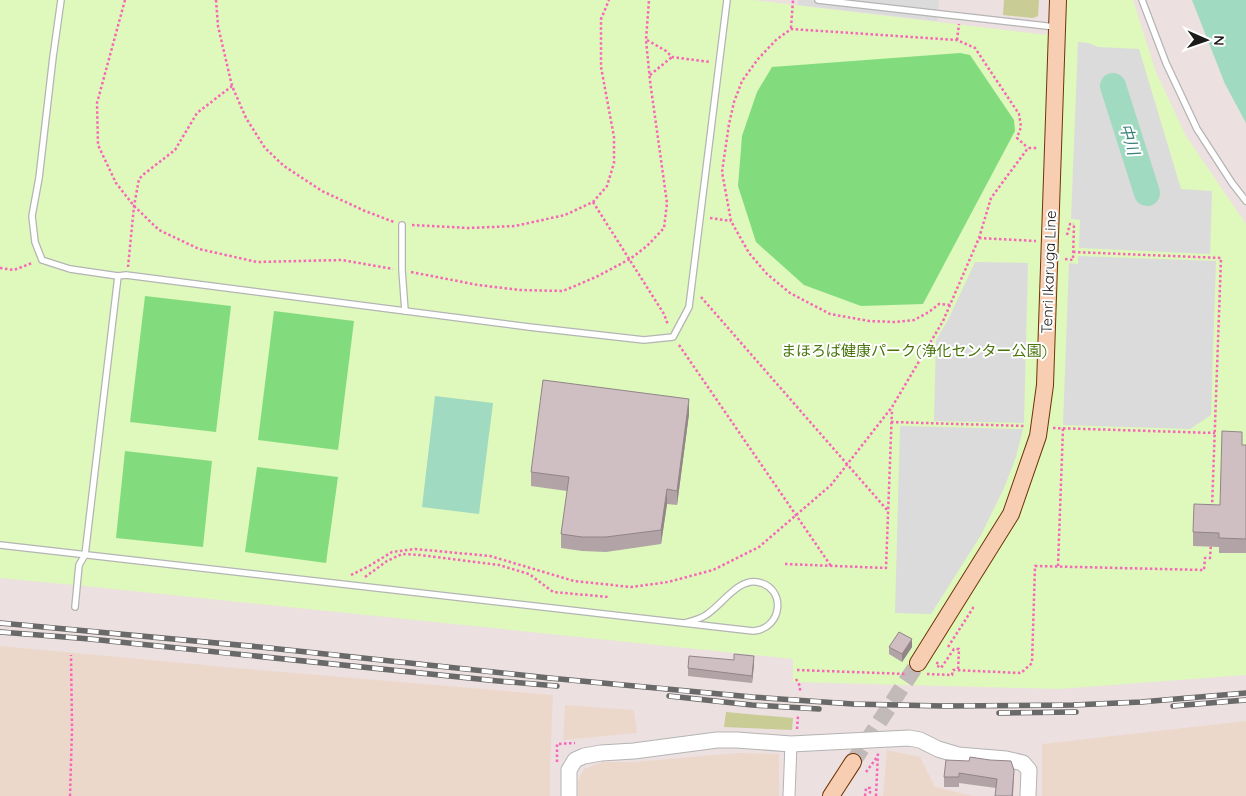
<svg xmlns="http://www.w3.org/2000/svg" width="1246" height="796" viewBox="0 0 1246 796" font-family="Quicksand,'Noto Sans JP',sans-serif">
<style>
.farmland{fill:#ecd8cb}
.forest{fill:#c9cc95}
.park{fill:#dff8bc}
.pitch{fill:#82dc7e}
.parking{fill:#dbdbdb}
.water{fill:#a0dac1}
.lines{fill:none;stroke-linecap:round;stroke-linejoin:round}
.river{stroke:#a0dac1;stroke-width:26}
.secondary-tunnel{stroke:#c2b9b9;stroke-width:16;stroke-dasharray:16 8;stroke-linecap:butt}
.service-casing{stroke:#b4b4b4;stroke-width:8}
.minor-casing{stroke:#b4b4b4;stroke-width:13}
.tertiary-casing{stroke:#b4b4b4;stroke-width:17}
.secondary-casing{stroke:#6e3406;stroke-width:18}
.path{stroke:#f766b7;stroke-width:2.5;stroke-dasharray:2.5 2.5;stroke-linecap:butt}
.service{stroke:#fff;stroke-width:5.5}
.minor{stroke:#fff;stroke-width:11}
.tertiary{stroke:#fff;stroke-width:15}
.secondary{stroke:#f8ceb3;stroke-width:16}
.rail-casing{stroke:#696969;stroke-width:5.5}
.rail{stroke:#fff;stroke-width:4;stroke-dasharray:11;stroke-linecap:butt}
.wall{fill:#b2a3a7}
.shaded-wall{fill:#918588}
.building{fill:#cfbec2;stroke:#918588}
.labels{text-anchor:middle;stroke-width:4;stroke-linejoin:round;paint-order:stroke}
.street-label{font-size:15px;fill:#1b1b1b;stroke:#fff}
.park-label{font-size:15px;fill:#49750c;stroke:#fff}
.water-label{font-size:16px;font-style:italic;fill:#3c8277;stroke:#fff}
</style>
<rect width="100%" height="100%" fill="#ece0e0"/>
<!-- farmland -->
<g class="farmland">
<polygon points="0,646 258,670 553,695 550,766 550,796 0,796"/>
<polygon points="565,705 634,710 637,733 563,740"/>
<polygon points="1246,721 1246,796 1042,796 1042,744"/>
<polygon points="887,750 920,757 935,787 973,796 883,796"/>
<polygon points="737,753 779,754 779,796 578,796 578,781 584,769 602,762 634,762"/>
</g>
<!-- forest -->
<g class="forest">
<polygon points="1004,0 1039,0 1038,16 1033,18 1003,15"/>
<polygon points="726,712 793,718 792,730 724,727"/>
</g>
<!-- park -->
<polygon class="park" points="0,0 753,0 1039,34 1063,35 1064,0 1133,0 1156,72 1186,136 1246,224 1246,675 1059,689 793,682 793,659 84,586 0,578"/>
<!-- pitch -->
<g class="pitch">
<polygon points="960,53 970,55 1014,120 1015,131 923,304 861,306 804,285 756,242 738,186 742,136 757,92 772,67"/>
<polygon points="145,296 231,306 216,432 130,422"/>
<polygon points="274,311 354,321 338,450 258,440"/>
<polygon points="125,451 212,461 203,547 116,538"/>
<polygon points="257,467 338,477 326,563 245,552"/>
</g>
<!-- parking -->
<g class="parking">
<polygon points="798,0 939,0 937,21 798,5"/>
<polygon points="1078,42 1088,43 1098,47 1139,49 1181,189 1212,191 1210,254 1079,248 1080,220 1071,219"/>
<polygon points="1078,256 1216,261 1211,415 1190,429 1063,425 1069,263 1078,264"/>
<polygon points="975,262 1028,263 1024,423 934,421 936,340 949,318"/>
<polygon points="900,426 1023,429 1016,457 1004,488 981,535 931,614 895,613"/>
</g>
<!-- water -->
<g class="water">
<polygon points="1192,0 1246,0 1246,123 1225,84"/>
<polygon points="435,396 493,403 479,514 422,507"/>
</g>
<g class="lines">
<!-- river -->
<polyline class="river" points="1113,86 1147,193"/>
<!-- secondary-tunnel -->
<polyline class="secondary-tunnel" points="853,762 918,663"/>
<defs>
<g id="service">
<polyline points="61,0 53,57 39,178 32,216 35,242 42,260 70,269 118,276 126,275 529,327 644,340 673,337 689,307 727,0"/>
<polyline points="818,0 1055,27"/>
<polyline points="1142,0 1166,63 1197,129 1232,183 1246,201"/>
<polyline points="402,225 402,270 405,311"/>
<path d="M0,545L753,631C783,629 787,587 757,582C737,579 722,605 706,615C700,619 692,621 685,623"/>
<polyline points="75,607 79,565 85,555 118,276"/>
</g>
<polyline id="minor" points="789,796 791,744"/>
<polyline id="tertiary" points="569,796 569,770 575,760 584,756 601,753 634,751 717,740 737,740 791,744 909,738 920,740 938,749 958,755 1006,759 1023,763 1029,770 1028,796"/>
<g id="secondary">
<polyline points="918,663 1011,514 1038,436 1045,385 1058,0"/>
<polyline points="831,796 853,762"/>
</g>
</defs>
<!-- service casing -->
<use href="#service" class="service-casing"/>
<!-- minor casing -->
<use href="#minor" class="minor-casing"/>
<!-- tertiary casing -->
<use href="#tertiary" class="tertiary-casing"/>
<!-- secondary casing -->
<use href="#secondary" class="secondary-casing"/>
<!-- path -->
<g class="path">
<polyline points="125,0 97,103 98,145 116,183 134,206 159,230 199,249 257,262 342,260 393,269"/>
<polyline points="216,0 218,26 232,86 246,118 265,148 284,166 322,191 365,211 394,222"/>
<polyline points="791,28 793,0"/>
<polyline points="647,40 666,51 672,57 710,62"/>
<polyline points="957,40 959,24"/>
<polyline points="650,75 672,57"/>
<polyline points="593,202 664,314 668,325"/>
<polyline points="710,218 731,221"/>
<polyline points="412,225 469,228 515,226 565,215 593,202 607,186 614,163 614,137 601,67 601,19 609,0"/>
<polyline points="1067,235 1070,224 1074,224"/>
<polyline points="979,238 1036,241"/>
<polyline points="1073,252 1221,258 1212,508"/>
<polyline points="1065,259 1073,260 1074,224"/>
<polyline points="128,267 134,206 139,179 144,174 175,150 197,113 232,86"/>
<polyline points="0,268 14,270 32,263"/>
<polyline points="411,272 478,285 520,290 563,291 596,277 630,259 647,246 664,228 667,203 650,81 646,40 649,0"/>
<polyline points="701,297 888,511"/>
<polyline points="950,305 939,304 929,312 914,320 895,322 869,321 830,314 790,293 767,274 749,253 731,221 722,172 729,124 734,102 742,81 758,59 776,40 791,29 957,40 975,48 1019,114 1021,127 1017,138 1028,148"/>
<polyline points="679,345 831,566"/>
<polyline points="891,422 1025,426"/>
<polyline points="1053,428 1215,433"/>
<polyline points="785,564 886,568 892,409"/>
<polyline points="1058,566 1063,428"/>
<polyline points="351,575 369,566 392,552 415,549 490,556 574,581 631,587 668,582 713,570 759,547 831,485 892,407 943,321 979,238 991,198 1028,148 1038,148"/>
<polyline points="365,577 387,561 402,554 420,555 499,565 529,574 553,592 609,597"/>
<polyline points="948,647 973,608 970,606"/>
<polyline points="938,662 936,665 941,668 954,649 959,649 958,671"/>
<polyline points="797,670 907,674"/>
<polyline points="927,674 952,675 953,670 1021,673 1032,663 1035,566 1204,570 1205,558 1210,558 1211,543"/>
<polyline points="796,679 800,686 800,693"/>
<polyline points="797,729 798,716"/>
<polyline points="557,762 557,744 575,743"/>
<polyline points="866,772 877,757"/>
<polyline points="70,796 72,729 71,655"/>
<polyline points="865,796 866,788 870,788 870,796"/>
<polyline points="876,796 878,752"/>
</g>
<!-- service -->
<use href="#service" class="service"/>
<!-- minor -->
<use href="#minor" class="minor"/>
<!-- tertiary -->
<use href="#tertiary" class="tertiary"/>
<!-- secondary -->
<use href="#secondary" class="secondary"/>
<defs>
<g id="rail">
<polyline points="0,623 260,647 549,678 752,697 853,704 943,706 1073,705 1141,702 1246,693"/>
<polyline points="0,632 90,639 498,681 557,686"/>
<polyline points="669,696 752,705 819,709"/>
<polyline points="1173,706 1246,700"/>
<polyline points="999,713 1076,712"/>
</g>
</defs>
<!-- rail casing -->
<use href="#rail" class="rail-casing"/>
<!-- rail -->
<use href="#rail" class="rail"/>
</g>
<!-- wall -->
<g class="wall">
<polygon points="689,414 677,505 667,504 661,544 606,552 582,551 561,548 561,534 567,491 531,486 531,472"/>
<polygon points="1242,445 1246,445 1246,553 1219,553 1219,547 1193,546 1193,532 1220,505"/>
<polygon points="889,647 912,647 902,662 889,654"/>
<polygon points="754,664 752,683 688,676 688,668"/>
<polygon points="946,760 1014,780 996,788 959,783 959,787 944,787 944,777"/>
</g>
<!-- shaded-wall -->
<g class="shaded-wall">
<polygon points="689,399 689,414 677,505 677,491"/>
<polygon points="667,489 667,504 661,544 661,530"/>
<polygon points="912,639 912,647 902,662 902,654"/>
<polygon points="754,656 754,664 752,683 752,676"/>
<polygon points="1014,770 1013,796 1012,796"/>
</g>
<!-- building -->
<g class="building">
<polygon points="543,380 689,399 677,491 667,489 661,530 606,537 582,537 561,534 569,477 531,472"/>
<polygon points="1222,431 1242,432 1242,445 1246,445 1246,539 1219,538 1219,533 1193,532 1194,504 1220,505"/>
<polygon points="899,632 912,639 902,654 889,647"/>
<polygon points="734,654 754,656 752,676 688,668 689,656 734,660"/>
<polygon points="970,757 990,760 1011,761 1014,770 1012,796 995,796 997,779 959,773 959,777 944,777 946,760 969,761"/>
</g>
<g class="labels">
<!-- street labels -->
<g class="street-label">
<text transform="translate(1049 272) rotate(-88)" y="5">Tenri Ikaruga Line</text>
</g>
<!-- park labels -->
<g class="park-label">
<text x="914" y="356">まほろば健康パーク(浄化センター公園)</text>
</g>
<!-- water labels -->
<g class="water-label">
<text transform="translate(1130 139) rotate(73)" y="6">中川</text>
</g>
</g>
<!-- north arrow -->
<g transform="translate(1206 40) rotate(92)" stroke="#ffffff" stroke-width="4" paint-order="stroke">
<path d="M0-4L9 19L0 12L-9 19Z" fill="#1b1b1b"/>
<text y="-8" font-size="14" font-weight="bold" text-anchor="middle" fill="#1b1b1b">N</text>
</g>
</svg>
